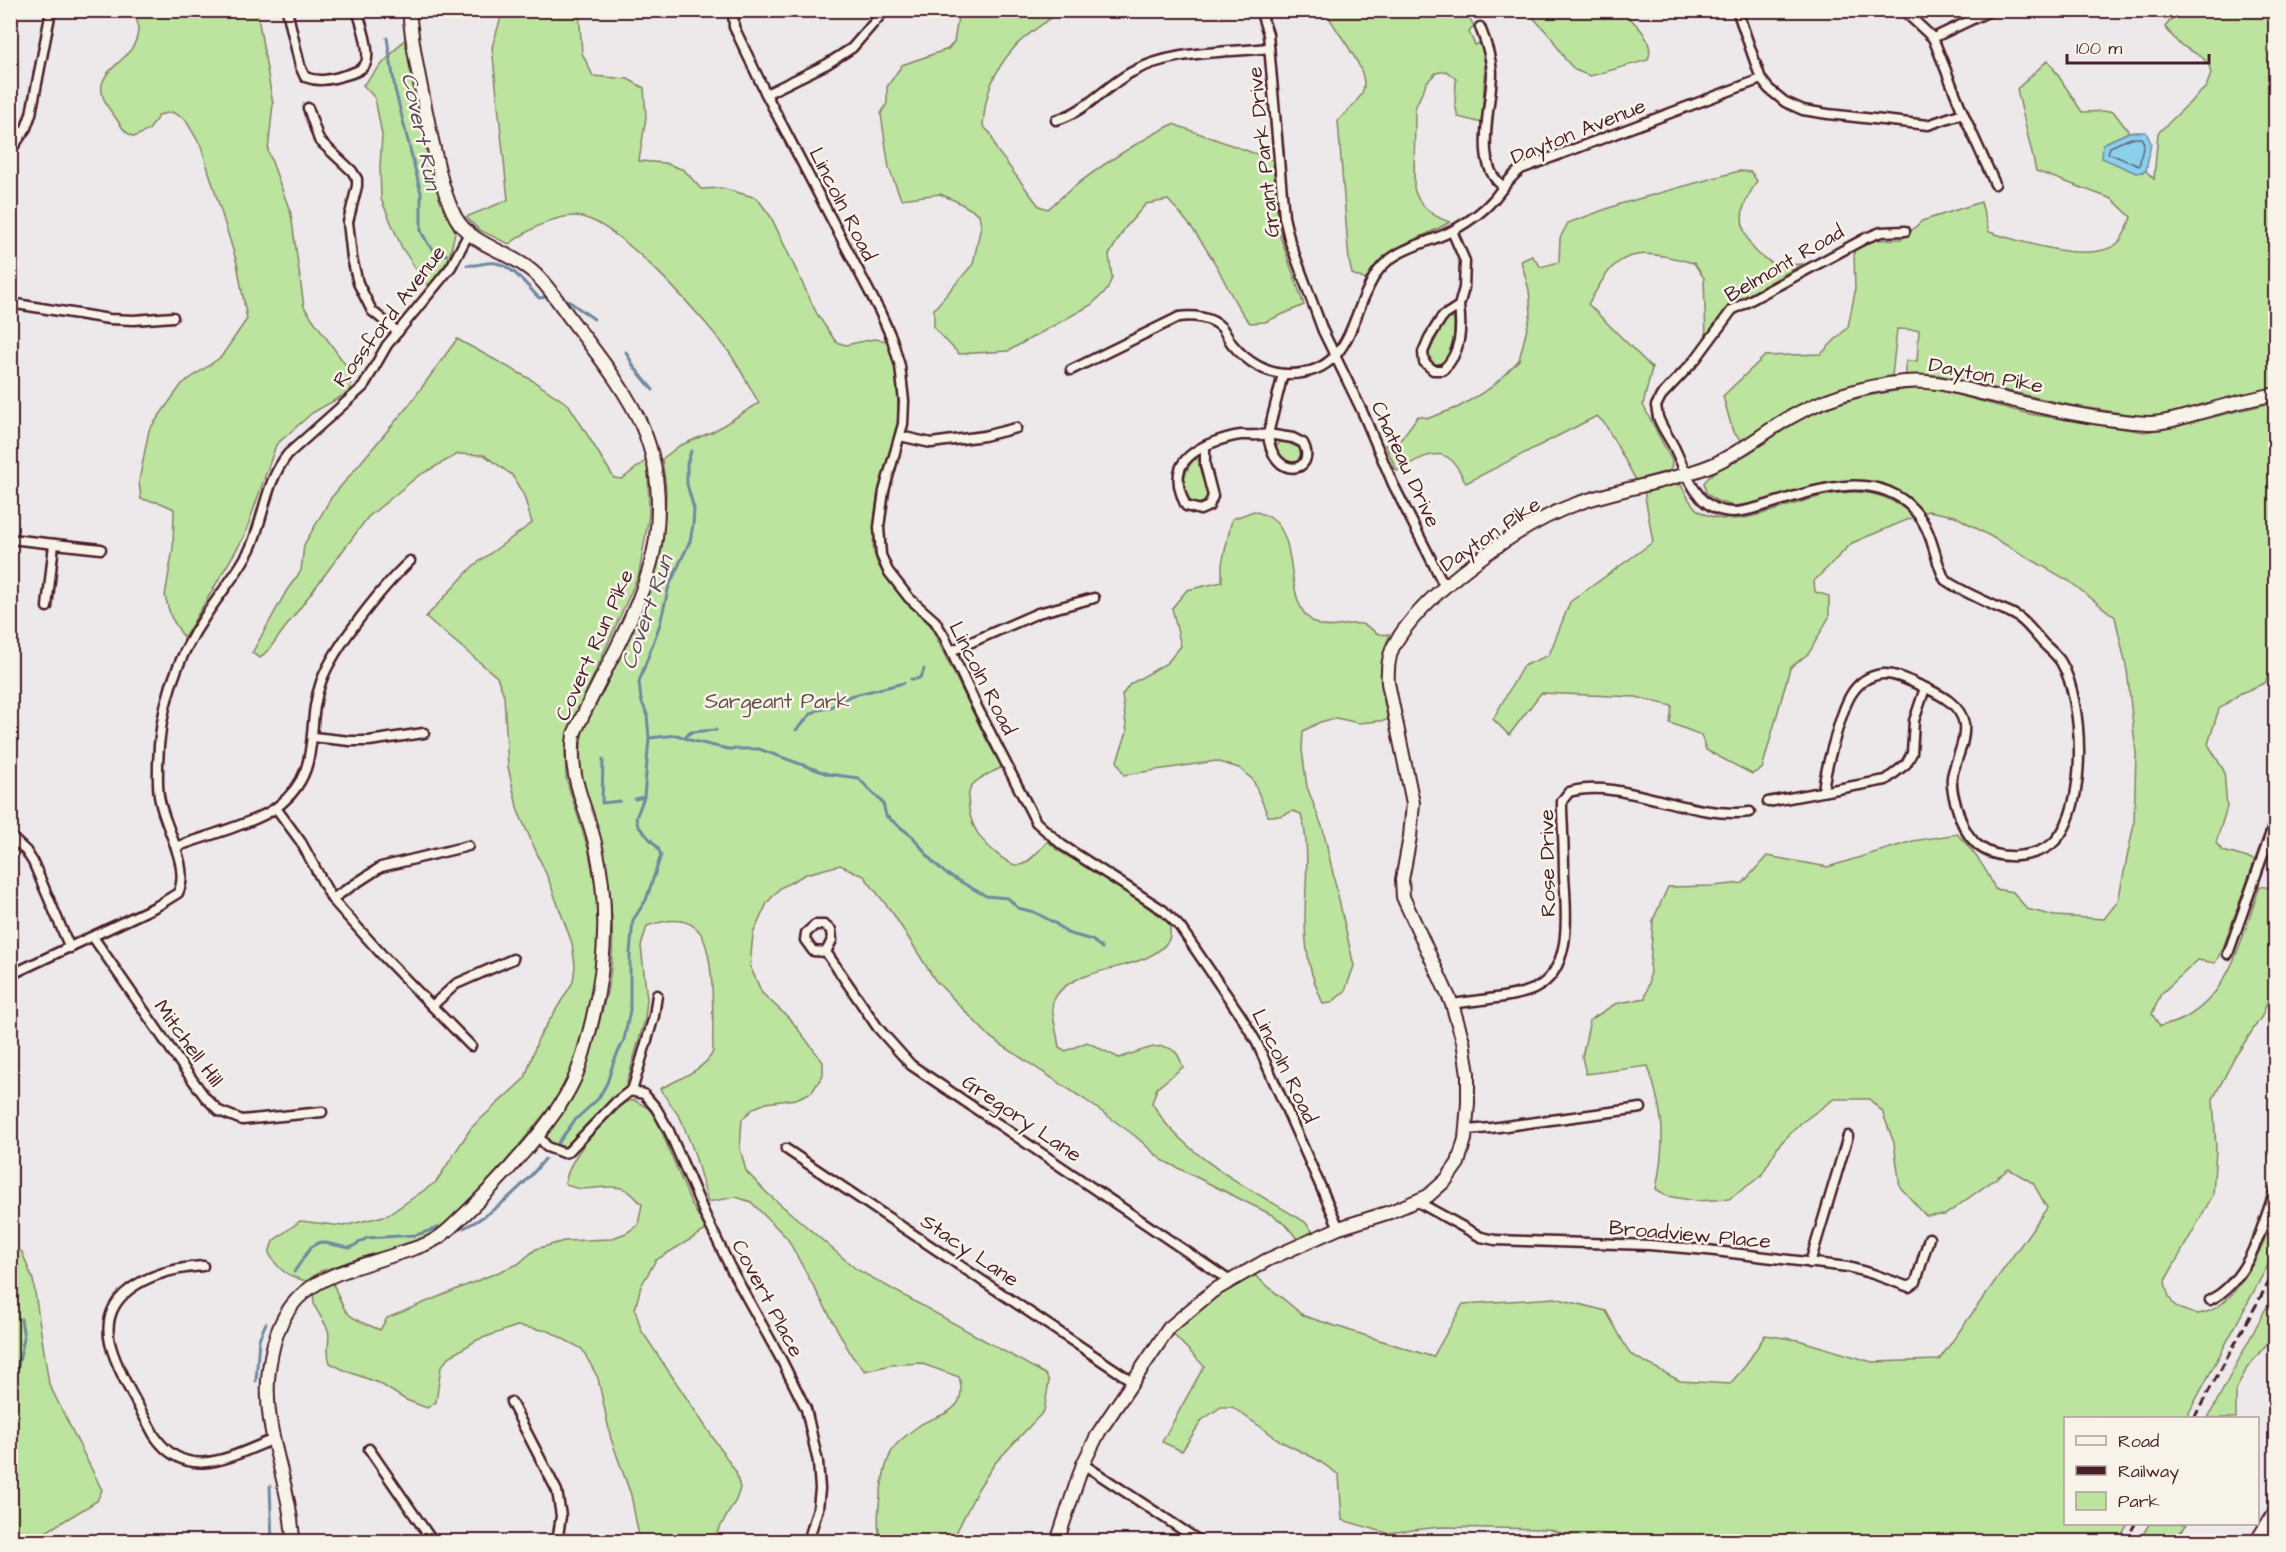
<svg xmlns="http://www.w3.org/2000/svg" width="2286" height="1552" viewBox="0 0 2286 1552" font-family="'Architects Daughter',sans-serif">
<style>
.green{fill:#bce49f;stroke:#838265;stroke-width:1.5}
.water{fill:#8ad0ec;stroke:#70899f;stroke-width:1.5}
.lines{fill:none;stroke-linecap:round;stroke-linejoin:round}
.shore{stroke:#646678;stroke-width:1.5}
.stream{stroke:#70899f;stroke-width:3}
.street-casing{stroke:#4a1f2b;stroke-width:13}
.secondary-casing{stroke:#4a1f2b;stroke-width:16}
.street{stroke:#f7f3e8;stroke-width:8}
.secondary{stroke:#f7f3e8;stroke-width:12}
.rail{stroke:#4a1f2b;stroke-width:3;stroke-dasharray:9 4.5;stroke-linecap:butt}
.labels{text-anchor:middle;stroke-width:5;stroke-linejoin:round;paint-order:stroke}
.street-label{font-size:21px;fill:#4a1f2b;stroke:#f7f3e8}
.park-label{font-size:21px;fill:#665048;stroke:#f7f3e8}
.water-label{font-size:22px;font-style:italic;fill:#5a4b5b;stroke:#f7f3e8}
</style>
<rect width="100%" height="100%" fill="#ede8ea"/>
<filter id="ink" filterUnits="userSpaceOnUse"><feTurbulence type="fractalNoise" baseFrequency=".0167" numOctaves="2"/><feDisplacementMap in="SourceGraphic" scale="12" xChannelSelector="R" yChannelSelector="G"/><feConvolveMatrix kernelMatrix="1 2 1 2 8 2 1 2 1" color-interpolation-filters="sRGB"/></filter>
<g filter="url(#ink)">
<!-- green -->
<g class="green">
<path d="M134,11H257L273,104L268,151L291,214L304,307L350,371L351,391L312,413L276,445L244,537L184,638L171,617L165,596L173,548L174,509L161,503L141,499L139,481L149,430L182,384L221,357L247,319L237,263L201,146L185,119L172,112L159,115L149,130L134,137C123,132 122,126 115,117C75,68 137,69 138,29C139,23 135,16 134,11Z"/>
<path d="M503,11H579L582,53L593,76L628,79L644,88L646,117L639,161L665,163L684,170L701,189L722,188L757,198L771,217L817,314L836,342L846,345L874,339L889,341L896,370L899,419L898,434L878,493L875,512L873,550L878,565L886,577L930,625L986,739L1002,767C994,772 976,778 971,787C965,799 970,821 977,832C982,842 1009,868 1020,865C1030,863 1041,848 1048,841L1057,850L1121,888L1170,924C1169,930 1172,936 1168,941C1147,974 1068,963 1053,1002C1050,1009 1058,1037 1059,1047L1066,1051L1087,1042L1119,1058C1135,1054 1160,1039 1174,1051C1179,1054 1181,1062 1183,1067L1157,1088L1152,1103C1157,1111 1162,1119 1168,1126C1205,1168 1258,1193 1305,1222L1313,1232L1298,1240L1286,1225L1272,1215L1162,1160L1134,1135L1084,1099L991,1038L935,980L894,915L864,876L840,865L806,874L780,888L767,903L753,934L750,966L762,993L791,1020L823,1062V1075L812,1092L796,1099L766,1103L754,1108L742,1119L740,1148L746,1171L767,1193L856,1269L1045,1374L1049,1381L1044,1411L995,1463L978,1489L952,1541H881C874,1521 882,1464 895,1446C901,1439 913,1430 920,1425C932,1417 948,1416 957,1404C962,1397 962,1386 959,1377L920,1363L891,1365L865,1371L852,1356L787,1238L751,1202L736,1197L708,1202L694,1152L681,1119L660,1089C675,1081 708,1068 713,1051C712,1024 717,946 696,928C683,916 661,921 647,926L641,946L647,999L645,1019L625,1089L568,1146C561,1147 548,1144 547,1134C547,1123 567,1106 572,1096C589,1067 599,1024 607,992C616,951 613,905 604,864C595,820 573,776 583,730C621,655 665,578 666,491C666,481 663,470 662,459L679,446L714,431L759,403C749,386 740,368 729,352C704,319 617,218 576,216C552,215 527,231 509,244L479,230L466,217L508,200L492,47Z"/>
<path d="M959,11H1061C1046,22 1024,35 1013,49C992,73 985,96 983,126L991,134L996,149L1039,206L1048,209C1085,175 1128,147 1173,124L1273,160L1279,233L1304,305L1265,322L1250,323C1235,306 1228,287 1217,267C1204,244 1187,219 1168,200L1146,204L1125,228L1109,255L1112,278L1107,290L1091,305L1008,351L959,354L934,328V309L973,264L981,226L979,214L958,202L940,194L901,199L889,168L881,114L887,103V87L902,65L948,49L954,42Z"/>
<path d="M1326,11H1473L1469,17L1474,26L1469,32L1475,45L1480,43L1484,54L1485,67L1482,123L1458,117L1455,105L1456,79L1446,71L1436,73L1427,82L1415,108L1414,188C1418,205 1433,217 1450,222C1417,242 1385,244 1366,280L1352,274L1349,261L1338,121C1345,113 1357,103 1362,93C1373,70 1334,32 1326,11Z"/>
<path d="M1527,11H1622C1635,23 1656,40 1648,60L1590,76L1575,70L1565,59L1551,37Z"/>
<path d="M2178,11H2275L2276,299L2273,314H2276L2275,390L2154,418L2070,405L1938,375H1906V361H1917L1919,330L1897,329L1892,376L1821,397L1744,443L1733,432L1723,396L1765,356L1821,354L1848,327L1855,292L1854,250L1875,240L1902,239L1922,221L1981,202L1989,232C2018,241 2093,266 2119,242C2125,235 2128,225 2131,217L2112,199L2036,171L2017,89L2048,60L2082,112L2113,111L2129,132L2103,144L2136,173L2146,171L2154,179L2158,133L2206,87L2211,74L2209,65L2202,57L2179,44L2165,27Z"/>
<polygon points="407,37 431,172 455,232 449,259 428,287 402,248 381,199 380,167 382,135 375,98 363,85"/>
<path d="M1739,171L1751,172L1757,181C1753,188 1747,197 1744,206C1736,231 1756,263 1783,265C1789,265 1796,264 1802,264L1734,303L1725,311L1706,339L1704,278L1694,263C1665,256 1631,244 1609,271C1601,281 1595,293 1588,304L1652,368L1643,405L1672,461L1671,470L1636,480L1605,424L1597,416L1466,483C1462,476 1457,464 1450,459C1435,446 1410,464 1397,471L1385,445L1396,446L1418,416L1429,418L1459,407L1492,387L1519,360L1531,313L1529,290L1521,261L1532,256L1541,267L1559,262L1560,238L1568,223L1620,204Z"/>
<polygon points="1450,317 1454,320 1454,337 1447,360 1437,365 1432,362 1429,353 1443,323"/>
<path d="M457,339L530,379L569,405L614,478L622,479L648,459L649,515L639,574L573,722L565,749L566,778L589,852L599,907L597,975L588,1019L572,1070L554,1102L497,1172L433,1236L321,1271L306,1281C287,1276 278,1270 269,1253L273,1241L300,1221L343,1226L388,1215L436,1182L471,1128L525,1078L538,1039L573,982L575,966L572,943L548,878L518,811L508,767L504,695L497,677L426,617L473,566L532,523L524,496L512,475L484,455L458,454L418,476L368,517L270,648L260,658L252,653L287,590L301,571L304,545L331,498L409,405Z"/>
<path d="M1920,388L1934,389L2029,414L2145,432L2169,428L2275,402V658L2265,683L2241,693L2219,709L2208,744L2224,771L2227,807L2216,843L2223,851L2255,860L2223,948L2215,963L2198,960L2161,994L2152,1014L2160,1026C2167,1024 2176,1023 2183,1019C2232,994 2243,933 2260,886L2275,889V980L2262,1016L2235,1057L2213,1099L2216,1149L2213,1195L2165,1281C2167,1293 2170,1306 2183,1310C2187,1311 2193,1314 2197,1314C2236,1312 2265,1243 2275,1212V1252L2186,1418H2066V1524H2128L2118,1541L1590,1542L1548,1529L1440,1527L1387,1533L1342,1520L1339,1475L1316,1459L1282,1442L1232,1407H1221L1202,1420L1182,1451L1162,1442L1204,1366L1172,1333L1206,1303L1253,1274L1304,1316L1433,1357L1463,1304L1555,1298L1606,1311L1630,1354L1680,1381L1730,1384L1746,1365L1765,1335L1798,1340L1872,1362L1939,1360L2047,1208L2033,1183L2009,1169L1945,1215L1926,1216L1900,1187L1894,1143L1882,1111L1869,1099H1834L1801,1123L1779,1145L1761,1176L1729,1199L1696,1201L1667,1196L1656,1189C1666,1138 1664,1115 1648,1066L1586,1074L1582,1057L1590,1020L1615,1004L1645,998L1649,983L1653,920L1668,887L1713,886L1743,883L1767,856L1828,867L1913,841L1957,834C1973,851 1986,867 1995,889L2013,892L2027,909L2055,916L2104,919L2118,901L2134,824L2136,753L2127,670L2115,617L2069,581L1955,516L1928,511L1923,513L1908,497L1891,487L1875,482L1841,481L1825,483L1761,503L1733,506L1717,501L1706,493L1704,483C1714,468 1733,462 1749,453C1766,443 1782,430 1800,420C1837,400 1878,392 1920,388Z"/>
<path d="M1280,442L1288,443L1299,448L1301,454L1296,463L1291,464C1283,461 1276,456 1276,447Z"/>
<path d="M1195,459L1200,460L1208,494L1204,503C1201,503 1197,504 1194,503C1176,495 1184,468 1195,459Z"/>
<path d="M1674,484L1681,485C1686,493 1691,506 1699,511C1758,547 1844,448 1914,517L1852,543L1814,581L1815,592L1829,596V617L1809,653L1790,668L1762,769L1752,774L1706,750L1701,735L1670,723L1672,706L1636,697L1541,693L1509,735L1493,719L1523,666L1549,655L1570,602L1653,542L1644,490Z"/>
<path d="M1254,511C1259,513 1267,515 1271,518C1303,541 1280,609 1319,625C1332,630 1347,622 1361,624C1374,626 1372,637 1390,634C1376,666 1381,688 1388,720L1359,723L1336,718L1320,722L1303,731L1302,750L1307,787L1323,829L1354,966L1345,991L1331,1003L1323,1004C1316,986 1309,970 1307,950C1300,905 1314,859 1301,814L1293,811L1281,816H1268L1253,780L1239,768L1216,761L1124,775L1117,761L1127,732L1122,695L1130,684L1167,663L1181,646L1172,608L1187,590L1222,582V564L1232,519Z"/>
<path d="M634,1100L648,1108L656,1118L691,1203L706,1230L656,1260L641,1286L635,1309L641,1330L736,1472L740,1488L736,1500L712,1541H640L631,1495L611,1439L598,1378L582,1349L549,1331L517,1326L477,1340L449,1357L441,1367L436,1402L427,1408L406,1400L379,1383L346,1371L330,1363C325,1349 331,1340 328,1330C323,1316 309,1307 315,1291L333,1283C346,1318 346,1315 380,1330L387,1318L518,1264L536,1249L564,1241L610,1239L626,1233L638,1225L642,1204C637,1200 631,1191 624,1189C605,1182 582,1196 565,1183C572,1149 602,1125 626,1102Z"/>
<polygon points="10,1245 22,1252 33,1280 49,1384 102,1490 97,1501 31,1541 11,1541"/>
<polygon points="2275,1291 2275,1334 2247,1368 2236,1390 2236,1418 2208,1418"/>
<path d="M2149,1524H2187C2176,1542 2159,1542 2139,1541Z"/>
</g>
<!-- water -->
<polygon class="water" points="2129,132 2146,132 2151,143 2146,171 2136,173 2102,158 2103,144"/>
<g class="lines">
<!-- shore -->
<polygon class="shore" points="2131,138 2141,138 2144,143 2139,166 2108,153 2110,147"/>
<!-- stream -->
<g class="stream">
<polyline points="387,38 395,89 421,193 421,231 428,244 436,252 447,255"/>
<path d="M467,265C477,267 486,261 496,263C513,266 527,286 539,298L548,297"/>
<polyline points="561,296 594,319"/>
<polyline points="626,352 634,367 653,390"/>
<path d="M911,679C920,680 922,677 924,669"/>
<polyline points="796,730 811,714 818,710 829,708 850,696 904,683"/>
<polyline points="686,736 691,732 716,730"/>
<polyline points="649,738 677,735 693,741 728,749 759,749 828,774 858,778 883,803 886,816 913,837 932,861 945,873 986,896 1008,898 1018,908 1034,912 1055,923 1067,933 1092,940 1102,948"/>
<polyline points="603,759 602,803 620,801"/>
<polyline points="635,799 644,797"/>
<polyline points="558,1143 575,1120 598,1099 607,1083 614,1061 624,1040 630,1010 630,953 633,920 646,900 661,855 658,848 638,826 636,818 644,797 649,738 647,714 641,700 639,682 660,624 669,586 690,541 693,525 694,509 687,484 687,464 691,451"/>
<path d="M464,1228C497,1211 522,1188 545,1159"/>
<polyline points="294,1272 311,1247 320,1242 350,1248 367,1238 416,1235 438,1228"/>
<polyline points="256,1381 259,1339 266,1323"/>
<polyline points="10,1404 24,1338 21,1319"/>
<polyline points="270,1486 272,1542"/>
</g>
<defs>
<g id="street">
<path d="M287,10L300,66L305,77C318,82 329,80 342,76C349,74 359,72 364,66C373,56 361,23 357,10"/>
<polyline points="733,10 734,27 766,94 880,312 892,339 900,366 904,401 903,424 884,491 879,527 881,555 888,571 909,598 935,621 944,636 976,705 1036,822 1062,845 1163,910 1180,927 1241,1016 1257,1043 1339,1228"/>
<polyline points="1260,10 1268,34 1284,217 1290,242 1323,331 1362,411 1393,484 1445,587"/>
<polyline points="1737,10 1761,79 1769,89 1785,102 1803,110 1828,114 1928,125 1963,113"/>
<polyline points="1903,10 1933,38 1963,113 1995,184"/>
<path d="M1480,27C1486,42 1491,57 1492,72C1492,105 1472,165 1503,186"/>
<polyline points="1933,38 1992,10"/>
<polyline points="766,94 827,64 852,48 885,10"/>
<polyline points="308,108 319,140 352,171 357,179 357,186 348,222 352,258 358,283 372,311 398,332"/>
<path d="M1056,120C1085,112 1105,87 1130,73C1170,50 1224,53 1269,48"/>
<polyline points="10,152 26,128 31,114 50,16"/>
<path d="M1452,231L1465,261L1464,288L1459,306L1442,317L1429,338L1423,352L1424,362L1433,370H1443C1461,353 1462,330 1459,306"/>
<polyline points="10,303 109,319 134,320 173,317"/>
<path d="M1071,370L1179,317C1193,315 1212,317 1222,328C1226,333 1228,339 1232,344C1246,361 1267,375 1290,374C1355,373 1350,309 1378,271C1396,247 1430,243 1454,230C1468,222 1483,212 1494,199C1503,188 1509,178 1521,169L1761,79"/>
<path d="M1268,434L1293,438L1303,443C1319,473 1272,482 1268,434Z"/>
<polyline points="900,436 931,443 984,436 1016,428"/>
<path d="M1205,446V465L1213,496L1209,506L1200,510L1186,506C1171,475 1178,458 1209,444C1219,440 1230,436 1241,435C1250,435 1259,436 1268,434L1283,374"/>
<polyline points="10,539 101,549"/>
<polyline points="47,607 54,544"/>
<polyline points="951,651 1038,613 1094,598"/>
<polyline points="313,737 350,741 369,741 424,733"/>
<path d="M1823,791C1825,772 1830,755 1835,738C1843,711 1850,677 1883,674C1897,673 1913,683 1926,688C1941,695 1961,705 1964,724C1966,743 1955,760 1952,777C1951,789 1954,798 1957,808C1964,835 1978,855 2009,856C2023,857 2045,852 2055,841C2088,807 2084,701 2061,662C2057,655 2049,649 2043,643C2035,634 2027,623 2018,617C2012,612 2003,610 1997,607C1979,598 1961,591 1945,580C1933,556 1933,530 1914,510C1877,469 1818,489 1773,503C1753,509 1730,518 1711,506C1706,503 1701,499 1698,494C1688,481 1682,464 1675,449C1670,438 1662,429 1658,417L1656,406L1661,396L1695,360L1732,310L1866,238L1881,232L1905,231"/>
<polyline points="1768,802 1886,780 1906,764 1912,753 1914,721 1925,688"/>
<polyline points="276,808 301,842 332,899 384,957 471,1046"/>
<polyline points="10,836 26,851 33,862 70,948"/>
<path d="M176,847C202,837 256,823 277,807C325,770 304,729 321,682C333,648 383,586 410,561"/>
<polyline points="332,899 381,867 468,846"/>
<polyline points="93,937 181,1064 205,1097 219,1111 242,1120 322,1112"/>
<polyline points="826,952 813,951 805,940 806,933 815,925 824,925 831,930 832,940 826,952 878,1028 911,1065 1230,1281"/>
<polyline points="2228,954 2276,818"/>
<path d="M10,975L157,906L178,893C191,867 165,828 160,801C157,790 158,777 158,765C159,710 175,660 206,615C221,592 239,572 251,547C265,514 265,483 288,454L363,387L387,345L451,267L469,233"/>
<path d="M1452,1004C1475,1000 1514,998 1534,989C1574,970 1566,911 1564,875C1564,853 1563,831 1562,810V801L1569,792C1623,777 1689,820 1750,812"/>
<polyline points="432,1006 456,984 513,959"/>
<polyline points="632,1091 654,1016 657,995"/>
<polyline points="1467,1130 1491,1128 1641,1108"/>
<polyline points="537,1134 547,1147 563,1153 568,1152 616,1102 630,1091 644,1094 656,1108 669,1131 706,1217 731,1269 782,1361 806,1409 818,1462 820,1489 818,1508 808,1542"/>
<polyline points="786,1149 1132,1381"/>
<polyline points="1418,1202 1481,1237 1495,1240 1649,1245 1707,1250 1848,1267 1873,1274 1909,1287 1916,1282 1929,1238"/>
<polyline points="1810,1263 1848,1136"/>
<path d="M203,1266C160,1269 98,1288 110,1343C117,1371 140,1408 154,1435C186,1483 230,1457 272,1440"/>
<path d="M2210,1300C2250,1280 2262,1226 2276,1187"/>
<polyline points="511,1402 557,1491 561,1516 557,1542"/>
<polyline points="369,1449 433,1542"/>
<polyline points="1083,1464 1201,1542"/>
</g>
<g id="secondary">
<path d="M293,1542C291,1482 261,1430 269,1369C281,1280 328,1277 400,1253C412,1249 425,1246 436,1239C447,1233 456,1222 465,1214C500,1180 553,1124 573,1082C582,1063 587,1041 592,1021C607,961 609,903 595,843C585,802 568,778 574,734C600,676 648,600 656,538C668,441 628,395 573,322C560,305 549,286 533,272C510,251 472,246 456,218C443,194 438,166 432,140C423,97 413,54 409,10"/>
<path d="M1057,1542L1083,1464L1099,1432L1169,1328L1213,1291L1267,1260L1339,1228L1390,1212L1428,1196L1446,1180L1458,1163L1465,1139L1468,1103V1074L1463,1041L1452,1004L1403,897L1402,880L1410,837L1413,803L1388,683C1387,668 1388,653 1397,640C1429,589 1520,524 1576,504C1620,488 1668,483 1712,465C1740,453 1763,433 1789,418C1824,398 1865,386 1904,382C1936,379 1958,388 1989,395C2040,407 2094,420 2148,423C2166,424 2185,416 2202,412C2226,405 2251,399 2276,394"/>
<polyline points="2256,1542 2276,1510"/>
</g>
</defs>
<!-- street casing -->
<use href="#street" class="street-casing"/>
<!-- secondary casing -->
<use href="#secondary" class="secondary-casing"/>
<!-- street -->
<use href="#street" class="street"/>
<!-- secondary -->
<use href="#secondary" class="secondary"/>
<!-- rail -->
<g class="rail">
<polyline points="2194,1418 2276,1269"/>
<polyline points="2125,1542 2135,1524"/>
</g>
</g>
</g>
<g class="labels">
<!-- street labels -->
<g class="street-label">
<text transform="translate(1578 131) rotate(-22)" y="7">Dayton Avenue</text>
<text transform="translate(1263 152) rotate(-96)" y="7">Grant Park Drive</text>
<text transform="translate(843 204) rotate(63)" y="7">Lincoln Road</text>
<text transform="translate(1784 263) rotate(-30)" y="7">Belmont Road</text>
<text transform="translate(389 316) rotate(-53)" y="7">Rossford Avenue</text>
<text transform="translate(1986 375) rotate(11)" y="7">Dayton Pike</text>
<text transform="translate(1406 464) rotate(65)" y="7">Chateau Drive</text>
<text transform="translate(1490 534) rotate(-34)" y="7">Dayton Pike</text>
<text transform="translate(594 645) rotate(-66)" y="7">Covert Run Pike</text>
<text transform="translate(983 678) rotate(63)" y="7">Lincoln Road</text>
<text transform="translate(1547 863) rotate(-91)" y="7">Rose Drive</text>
<text transform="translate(189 1043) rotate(54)" y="7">Mitchell Hill</text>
<text transform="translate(1285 1066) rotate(64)" y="7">Lincoln Road</text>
<text transform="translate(1022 1118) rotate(34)" y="7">Gregory Lane</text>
<text transform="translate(1690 1234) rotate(5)" y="7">Broadview Place</text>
<text transform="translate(970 1250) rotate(34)" y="7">Stacy Lane</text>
<text transform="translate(768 1298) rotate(62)" y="7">Covert Place</text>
</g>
<!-- park labels -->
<g class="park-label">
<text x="777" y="708">Sargeant Park</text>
</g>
<!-- water labels -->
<g class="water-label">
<text transform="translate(422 131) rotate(78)" y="8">Covert Run</text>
<text transform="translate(646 612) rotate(-71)" y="8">Covert Run</text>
</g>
</g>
<!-- margin -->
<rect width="2286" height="1552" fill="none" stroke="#f7f3e8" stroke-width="36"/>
<rect x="18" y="18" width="2250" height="1516" fill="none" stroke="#4a1f2b" stroke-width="2" filter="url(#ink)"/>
<!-- legend -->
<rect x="2064" y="1417" width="195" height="108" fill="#f7f3e8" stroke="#b29e9c" stroke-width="1.5"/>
<rect x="2076" y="1436" width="30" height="9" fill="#f7f3e8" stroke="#b29e9c" stroke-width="1.5"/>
<text x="2118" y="1447" font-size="18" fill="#4a1f2b">Road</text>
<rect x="2076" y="1466" width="30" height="9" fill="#4a1f2b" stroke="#b29e9c" stroke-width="1.5"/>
<text x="2118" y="1477" font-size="18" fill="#4a1f2b">Railway</text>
<rect x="2076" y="1492" width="30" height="18" fill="#bce49f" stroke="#b29e9c" stroke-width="1.5"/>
<text x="2118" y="1507" font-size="18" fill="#4a1f2b">Park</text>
<!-- scale -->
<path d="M2067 54v9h142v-9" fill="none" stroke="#4a1f2b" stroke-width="3"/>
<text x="2076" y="54" font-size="18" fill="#4a1f2b" stroke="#f7f3e8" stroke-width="4.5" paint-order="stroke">100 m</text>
</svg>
